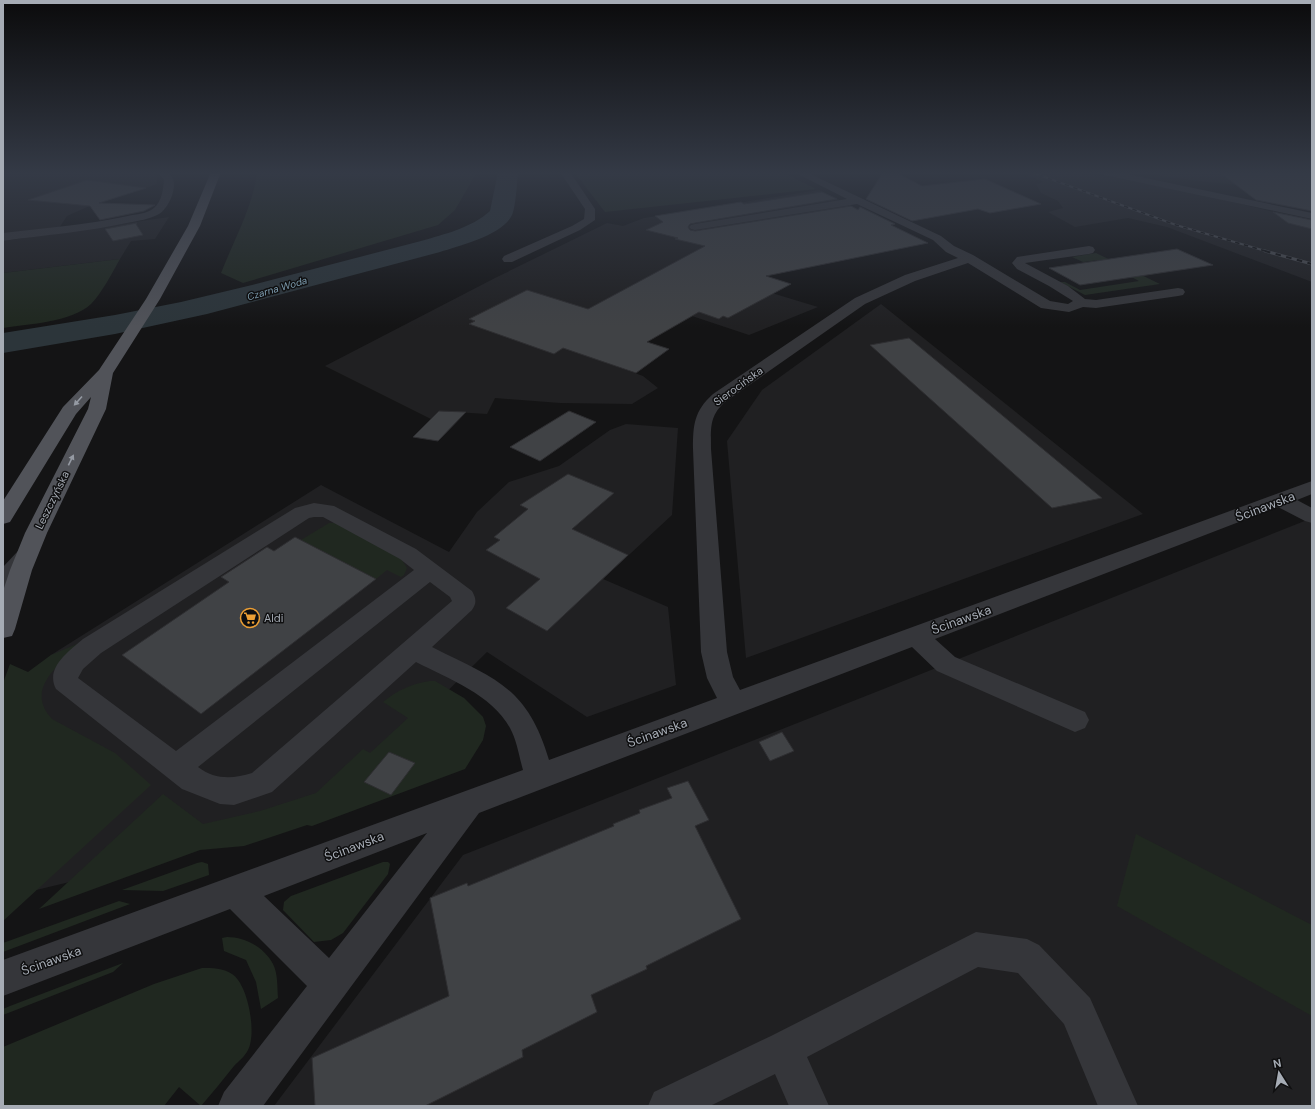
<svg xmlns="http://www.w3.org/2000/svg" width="1315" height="1109" viewBox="0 0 1315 1109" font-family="'DM Sans',sans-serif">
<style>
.built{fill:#202022}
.green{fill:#202820}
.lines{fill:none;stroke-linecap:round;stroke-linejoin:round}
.river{fill:#2c353a;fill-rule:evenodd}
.building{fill:#404245;stroke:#2e2e31}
.minor{fill:#35363a;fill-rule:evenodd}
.major{fill:#515359;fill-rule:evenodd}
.rail-far1-casing{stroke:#4c4e53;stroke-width:2}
.rail-casing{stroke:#4c4e53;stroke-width:3}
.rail-far1{stroke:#0f0f10;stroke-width:1.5;stroke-dasharray:4.5;stroke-linecap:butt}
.rail{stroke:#0f0f10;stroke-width:2;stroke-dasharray:5.5;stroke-linecap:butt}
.oneway{fill:#959aa3}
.labels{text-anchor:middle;stroke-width:3;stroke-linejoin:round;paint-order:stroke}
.far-water-label{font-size:10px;font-style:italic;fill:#7d9caf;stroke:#0f0f10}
.street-label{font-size:11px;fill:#a6acb5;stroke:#0f0f10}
.poi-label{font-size:11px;fill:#a6acb5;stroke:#0f0f10;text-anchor:start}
.near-street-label{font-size:13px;fill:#a6acb5;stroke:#0f0f10}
</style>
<rect width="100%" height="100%" fill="#141415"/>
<!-- built -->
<g class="built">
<polygon points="3,172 151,172 157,176 157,184 119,197 112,196 67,216 59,228 3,234"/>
<polygon points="1020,172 1070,172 1116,178 1191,192 1312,221 1312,282 1167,227 1128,218 1075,227 1048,212 1063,208 1058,201 1041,193 1036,184 1044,182"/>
<polygon points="1136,172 1312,172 1312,192 1198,181"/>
<polygon points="819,190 860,210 590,357 643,376 658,388 632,404 560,403 495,398 487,414 439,411 431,419 325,366 495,278 607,223 623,226 644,218"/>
<polygon points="169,217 155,239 131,241 120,259 3,273 3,241"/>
<polygon points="746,285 818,307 749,335 692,316"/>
<polygon points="881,304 1143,514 746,658 727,441 762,390"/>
<polygon points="626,424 678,428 672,515 603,579 668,607 676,685 587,717 487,652 339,798 82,879 3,898 36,683 51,655 321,485 449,552 477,512 509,482 559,466 610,430"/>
<polygon points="1312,518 1312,1106 274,1106 463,855 886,688"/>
</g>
<!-- green -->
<g class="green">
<path d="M257,172H477L455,210L438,225L243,283L221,273C233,242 254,204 257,172Z"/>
<polygon points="574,172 782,172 816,189 605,212"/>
<polygon points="1096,253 1160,284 1085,295 1060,282 1065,282 1080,290 1139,281 1099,260 1083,262 1072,257"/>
<path d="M120,259C112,273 102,293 91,304C72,322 29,324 3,328V273Z"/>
<polygon points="329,523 337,523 400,557 407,568 404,575 401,577 387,570 376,579 301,540"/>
<path d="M98,635C73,653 19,684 52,719L115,753L151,785L3,921V683L10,664L28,672L51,655Z"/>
<path d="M430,681H435L464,698L483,717L486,726L483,740L465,769L312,826L307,825L244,846L200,850L39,909L163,794L203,824L260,811L316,793L363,749L370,753L408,718L383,702C398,690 411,684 430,681Z"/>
<polygon points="1136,834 1312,925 1312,1016 1117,906"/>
<polygon points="202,862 208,864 209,875 163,891 122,890 197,863"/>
<polygon points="383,862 388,862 390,864 388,874 343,933 331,940 314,942 283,910 284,902 291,896"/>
<polygon points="119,901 130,904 3,952 3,943"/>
<path d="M227,937C245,937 264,947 273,964C278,974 277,986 278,998L261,1009L256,982L246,960L224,951L222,938Z"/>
<polygon points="123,963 113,972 3,1015 3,1009 10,1006"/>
<path d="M202,968C212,968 223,968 232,974C248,984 257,1033 248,1050C245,1056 239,1061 234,1066C223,1080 212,1093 201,1106L179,1087L164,1106H3V1047L154,984Z"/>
</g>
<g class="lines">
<!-- river -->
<path class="river" d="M498,172H518C517,182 516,206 512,215C503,235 459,246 440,252L207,314L115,334L3,353V333L115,315L181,302L252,285L421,241C445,234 471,228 490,211Z"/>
</g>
<!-- building -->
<g class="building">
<polygon points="1219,172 1312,172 1312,211 1256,200"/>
<polygon points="897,173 922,186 985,179 1041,204 990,213 978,209 912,221 866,199 882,174"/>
<polygon points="87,180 146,188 99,203 155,205 144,211 100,220 90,206 28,200"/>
<polygon points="822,192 837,199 695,223 690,224 688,227 690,230 695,231 851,206 858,210 860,207 895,224 891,225 928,243 766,276 791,284 728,318 723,316 719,319 699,312 647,342 669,349 636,373 563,348 554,354 469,324 475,321 469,319 527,290 588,309 705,246 675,239 678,238 646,230 663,222 655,216 741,202 744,204"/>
<polygon points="1273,212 1312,220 1312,229 1288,223"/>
<polygon points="137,223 136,224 143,235 113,241 105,229"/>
<polygon points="1177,249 1213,265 1080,285 1049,268"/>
<polygon points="909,338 1102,498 1052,508 870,345"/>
<polygon points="439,411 466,412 438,441 413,437"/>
<polygon points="569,411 596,422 540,461 510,447"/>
<polygon points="568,474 614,493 572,529 628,555 547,631 506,608 540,579 486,550 500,540 494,537 528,509 520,505"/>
<polygon points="295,537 376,579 201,714 122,655 229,582 221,577 267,547 274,551"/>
<polygon points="782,732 794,751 770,761 759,742"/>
<polygon points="389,752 415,763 391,795 364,782"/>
<polygon points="688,781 709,820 695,826 741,919 646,966 647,969 591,995 597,1012 522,1050 523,1057 425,1106 315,1106 312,1058 449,996 430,898 467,883 468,886 614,826 613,824 640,813 639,810 672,798 667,788"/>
</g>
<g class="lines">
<!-- minor -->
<g class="minor">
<path d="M158,172H168C169,174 172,177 173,179C177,189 168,209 159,214C150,219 138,221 127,223C86,232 44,235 3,241V233C44,228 87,225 128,216C136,214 147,214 154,208C162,201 163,190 164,180Z"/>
<polygon points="560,172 570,172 595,209 595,220 580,230 512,262 504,262 502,259 504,256 572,226 584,219 585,209"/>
<path d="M794,172H806L941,236L954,246L973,255L1050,301L1068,304L1073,301L1049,286L1017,269L1012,263L1017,257L1089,246L1093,247L1095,250L1093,253L1089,254L1025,263L1068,286L1085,299L1096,300L1178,288L1183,289L1185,292L1183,295L1178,296L1096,308L1083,307L1069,312L1041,308L968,263L915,281L865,304L725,402C709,416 711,429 711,449L727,652L733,677L740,690L1312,481V494L1297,500L1312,508V523L1305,521L1278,507L935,639L955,657L1085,712L1089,720L1085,728L1075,732L937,671L912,647L479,813L263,1106H218L224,1092L307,986L230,909L3,996V960L523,770C519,756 517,741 510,728C491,694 449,679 416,662L272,792L234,805L220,804L182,789L56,689C45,668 68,652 83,639L295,508L314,503L334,506L416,549L472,591C476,598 477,603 472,610L432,647C495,679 527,686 549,760L717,698L707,678L701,652L693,449C693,425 694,411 713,394L855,298L905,275L958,258L946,252L933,240L857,204L695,230L691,229L689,227L691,225L695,224L847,199ZM314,517H323L400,559L414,570L176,751L78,678L83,669L101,653L309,518ZM430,582L450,597L452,601L252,773C233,779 215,780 198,767ZM427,833L329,958L264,896Z"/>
<polygon points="1099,172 1117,172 1312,213 1312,219 1104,175"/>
<polygon points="26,548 34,551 37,556 11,588 3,590 3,567 18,551"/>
<polygon points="976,932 1027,939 1039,945 1090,998 1138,1106 1098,1106 1064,1024 1018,973 978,967 807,1057 829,1106 789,1106 775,1074 710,1106 648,1106 654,1092 771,1036"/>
</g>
<!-- major -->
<polygon class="major" points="211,172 221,172 200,226 160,299 113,373 106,409 47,533 32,570 15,629 12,636 3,638 3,591 10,570 25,533 88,409 91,397 76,414 10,522 3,524 3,501 63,407 99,370 146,299 188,226"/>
<defs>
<polyline id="rail-far1" points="1031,172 1176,225 1269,252"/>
<polyline id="rail" points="1265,251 1312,264"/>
</defs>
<!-- rail-far1 casing -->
<use href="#rail-far1" class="rail-far1-casing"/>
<!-- rail casing -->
<use href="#rail" class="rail-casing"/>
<!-- rail-far1 -->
<use href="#rail-far1" class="rail-far1"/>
<!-- rail -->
<use href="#rail" class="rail"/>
</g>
<!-- one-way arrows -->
<defs><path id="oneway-solid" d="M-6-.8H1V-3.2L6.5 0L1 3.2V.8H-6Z"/></defs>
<g class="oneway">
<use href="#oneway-solid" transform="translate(78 401) rotate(132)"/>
<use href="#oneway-solid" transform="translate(71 460) rotate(-64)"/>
</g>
<!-- sky -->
<linearGradient id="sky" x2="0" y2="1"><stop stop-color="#0b0b0c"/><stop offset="0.53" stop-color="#343a46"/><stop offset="1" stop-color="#343a46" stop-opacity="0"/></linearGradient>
<rect width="1315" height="327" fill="url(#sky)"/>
<!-- icons -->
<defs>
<symbol id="supermarket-ring" viewBox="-11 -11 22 22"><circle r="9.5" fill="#0f0f10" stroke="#ec9f35" stroke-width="1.5"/><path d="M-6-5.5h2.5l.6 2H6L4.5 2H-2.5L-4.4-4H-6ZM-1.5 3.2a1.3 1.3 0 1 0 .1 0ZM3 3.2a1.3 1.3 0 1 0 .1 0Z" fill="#ec9f35"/></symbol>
</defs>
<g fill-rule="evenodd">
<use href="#supermarket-ring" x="239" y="607" width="22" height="22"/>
</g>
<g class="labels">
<!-- far-water labels -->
<g class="far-water-label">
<text transform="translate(277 288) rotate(-16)" y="4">Czarna Woda</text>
</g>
<!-- street labels -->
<g class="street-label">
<text transform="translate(738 386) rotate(-36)" y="4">Sierocińska</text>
<text transform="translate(52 500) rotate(-64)" y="4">Leszczyńska</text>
</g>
<!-- poi labels -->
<g class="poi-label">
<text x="264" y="622">Aldi</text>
</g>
<!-- near-street labels -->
<g class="near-street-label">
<text transform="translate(1265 506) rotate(-21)" y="5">Ścinawska</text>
<text transform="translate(961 619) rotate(-20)" y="5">Ścinawska</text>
<text transform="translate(657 732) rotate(-20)" y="5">Ścinawska</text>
<text transform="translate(354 846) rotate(-21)" y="5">Ścinawska</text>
<text transform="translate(51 960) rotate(-20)" y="5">Ścinawska</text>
</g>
</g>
<!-- border -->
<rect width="1315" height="1109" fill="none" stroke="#a6acb5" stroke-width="8"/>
<!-- north arrow -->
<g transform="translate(1279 1073) rotate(349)" stroke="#0f0f10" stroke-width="3" paint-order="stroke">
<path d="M0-3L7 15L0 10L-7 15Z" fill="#a6acb5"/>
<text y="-6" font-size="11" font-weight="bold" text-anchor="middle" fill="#a6acb5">N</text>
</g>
</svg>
